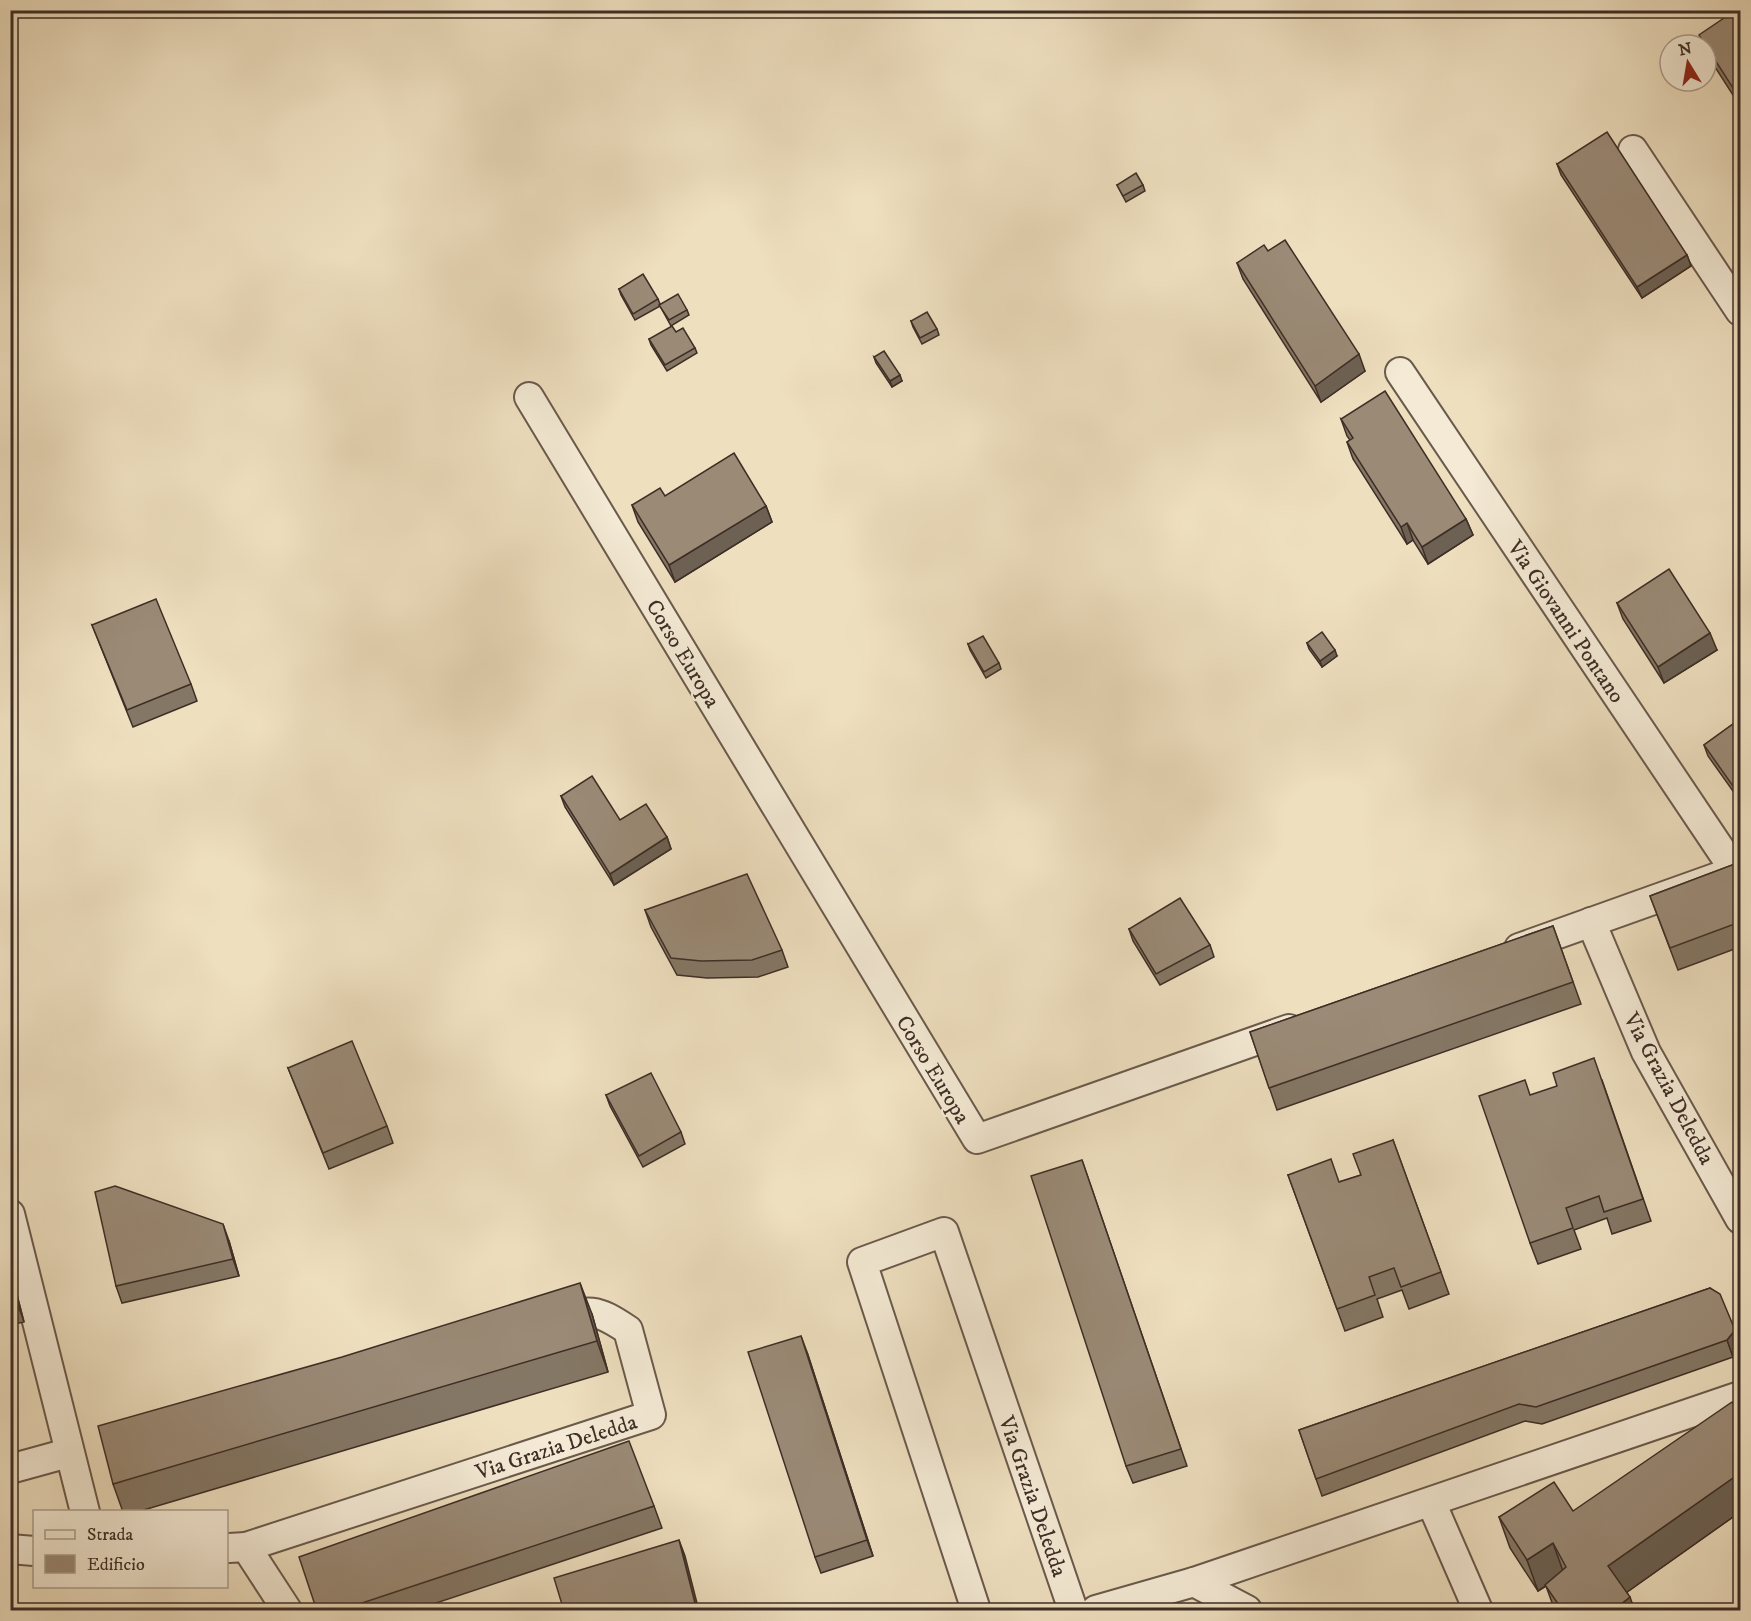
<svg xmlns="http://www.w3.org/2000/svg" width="1751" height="1621" viewBox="0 0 1751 1621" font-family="'IM FELL DW Pica',serif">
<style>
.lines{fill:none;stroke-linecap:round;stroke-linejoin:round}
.street-casing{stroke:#6a5a4c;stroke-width:32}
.street{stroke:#f4ead5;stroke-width:28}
.wall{fill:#847765;stroke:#3e2e26;stroke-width:1.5}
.shaded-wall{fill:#6c6153;stroke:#3e2e26;stroke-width:1.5}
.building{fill:#9a8a76;stroke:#3e2e26;stroke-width:1.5}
.labels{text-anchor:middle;stroke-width:4.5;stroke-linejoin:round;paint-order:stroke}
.street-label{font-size:22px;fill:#3e2e26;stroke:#f4ead5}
</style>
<rect width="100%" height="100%" fill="#eedfbf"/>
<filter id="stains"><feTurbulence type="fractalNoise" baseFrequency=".00333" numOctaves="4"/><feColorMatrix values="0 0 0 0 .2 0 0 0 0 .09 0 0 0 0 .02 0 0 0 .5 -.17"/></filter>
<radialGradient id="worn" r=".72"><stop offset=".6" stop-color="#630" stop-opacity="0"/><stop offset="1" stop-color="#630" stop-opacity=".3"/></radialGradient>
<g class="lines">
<defs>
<g id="street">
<polyline points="1633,150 1740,311"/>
<polyline points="1400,372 1735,871"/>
<polyline points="529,397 977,1139 1289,1029"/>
<polyline points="1591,922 1646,1052 1740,1219"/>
<polyline points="1519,948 1740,869"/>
<polyline points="10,1214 85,1512"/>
<polyline points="10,1469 68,1453"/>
<polyline points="1431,1502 1478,1610"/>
<path d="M246,1547L651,1415L628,1330C595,1308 590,1309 554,1320"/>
<polyline points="229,1548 246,1547 287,1610"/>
<polyline points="10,1549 34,1551"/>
<polyline points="1194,1582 1247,1610"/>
<polyline points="976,1610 862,1262 944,1232 1073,1610"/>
<polyline points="1096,1610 1194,1582 1740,1396"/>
</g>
</defs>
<!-- street casing -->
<use href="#street" class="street-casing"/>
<!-- street -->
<use href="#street" class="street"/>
</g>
<!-- wall -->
<g class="wall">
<polygon points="1740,10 1740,106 1706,53 1706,46"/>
<polygon points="1557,164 1687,255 1691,266 1642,298 1561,175"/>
<polygon points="1117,185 1143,185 1145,191 1126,202"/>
<polygon points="1268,251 1365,371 1321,402 1243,279 1237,263"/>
<polygon points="619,289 658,299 660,304 687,310 689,315 671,326 660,306 635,320 621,295"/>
<polygon points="911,321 937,329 939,335 922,344 913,327"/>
<polygon points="676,332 695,348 697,353 667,371 651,345 649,339"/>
<polygon points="874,357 902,381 892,387 876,363"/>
<polygon points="1341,419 1466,519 1473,535 1428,564 1413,540 1407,544 1353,459 1347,442 1350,440 1347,436"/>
<polygon points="665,496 766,506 772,522 675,582 638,522 632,505"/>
<polygon points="1617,603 1717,650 1664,683 1623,619"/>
<polygon points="92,625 191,684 197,701 133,727"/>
<polygon points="1307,643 1337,656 1322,667 1309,649"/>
<polygon points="968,644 999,663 1001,669 986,678 970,650"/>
<polygon points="1740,719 1740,801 1708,756 1704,745"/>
<polygon points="561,796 620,820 667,837 671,849 614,885 565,807"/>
<polygon points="1740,862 1740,947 1678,970 1650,896"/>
<polygon points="645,910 782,950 788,967 758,977 707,978 677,975 651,927"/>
<polygon points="1553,926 1581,1004 1277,1110 1250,1032"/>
<polygon points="1129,929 1210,945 1214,957 1160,985 1133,941"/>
<polygon points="288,1068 387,1126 393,1143 329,1169"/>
<polygon points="1602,1080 1651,1221 1612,1234 1607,1218 1574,1230 1581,1249 1538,1264 1530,1243 1530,1095"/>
<polygon points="606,1095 681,1132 685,1144 643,1167 610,1106"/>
<polygon points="1393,1140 1449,1294 1409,1309 1402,1290 1377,1299 1383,1317 1345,1331 1288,1175 1339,1182 1361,1175"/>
<polygon points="1082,1160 1187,1466 1133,1483 1126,1466"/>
<polygon points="229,1241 239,1276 122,1303 116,1286"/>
<polygon points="10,1268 24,1322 10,1325"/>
<polygon points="1710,1288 1733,1357 1542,1424 1525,1421 1322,1496 1299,1430"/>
<polygon points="592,1314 608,1372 137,1512 123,1512 113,1484"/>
<polygon points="807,1352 873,1556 821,1573 815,1557"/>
<polygon points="654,1506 662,1528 412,1611 317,1611"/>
<polygon points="1573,1511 1740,1512 1627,1592 1635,1611 1555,1611 1546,1586 1538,1591 1510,1548 1499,1517"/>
</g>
<!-- shaded-wall -->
<g class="shaded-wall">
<polygon points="1687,255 1691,266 1642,298 1637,287"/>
<polygon points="1359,354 1365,371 1321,402 1315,386"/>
<polygon points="900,375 902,381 892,387 890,381"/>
<polygon points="766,506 772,522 675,582 669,565"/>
<polygon points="1466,519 1473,535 1428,564 1422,547"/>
<polygon points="1407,523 1413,540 1407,544 1401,527"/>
<polygon points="1710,633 1717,650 1664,683 1658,667"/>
<polygon points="1335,650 1337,656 1322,667 1320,661"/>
<polygon points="667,837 671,849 614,885 610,874"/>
<polygon points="223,1224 229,1241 239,1276 233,1259"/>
<polygon points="10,1268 24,1322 18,1305 10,1275"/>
<polygon points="580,1283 592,1314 608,1372 597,1341"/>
<polygon points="1735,1330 1740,1344 1740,1347 1733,1357 1727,1340"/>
<polygon points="801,1336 807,1352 873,1556 867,1540"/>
<polygon points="1740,1473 1740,1512 1620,1597 1608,1566"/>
<polygon points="679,1540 685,1556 699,1611 697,1611"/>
<polygon points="1553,1543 1564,1574 1538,1591 1527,1560"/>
<polygon points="1630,1597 1635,1611 1612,1611"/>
</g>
<!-- building -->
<g class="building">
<polygon points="1736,10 1740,10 1740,99 1699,35"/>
<polygon points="1607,132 1687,255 1637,287 1557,164"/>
<polygon points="1136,173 1143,185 1123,196 1117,185"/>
<polygon points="1285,240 1359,354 1315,386 1237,263 1264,245 1268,251"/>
<polygon points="643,274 658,299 633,314 619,289"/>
<polygon points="678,294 687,310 669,320 659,305"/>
<polygon points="927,312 937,329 920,338 911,321"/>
<polygon points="672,326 676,332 683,328 695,348 665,365 649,339"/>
<polygon points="884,351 900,375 890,381 874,357"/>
<polygon points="1385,391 1466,519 1422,547 1407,523 1401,527 1347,442 1353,438 1341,419"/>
<polygon points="734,453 766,506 669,565 632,505 660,488 665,496"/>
<polygon points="1669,569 1710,633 1658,667 1617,603"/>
<polygon points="156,599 191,684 127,710 92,625"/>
<polygon points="1322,632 1335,650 1320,661 1307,643"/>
<polygon points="983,636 999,663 984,672 968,644"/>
<polygon points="1740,719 1740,796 1704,745"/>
<polygon points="592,776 620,820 646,804 667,837 610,874 561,796"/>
<polygon points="1740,862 1740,922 1670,948 1650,896"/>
<polygon points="747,874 782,950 752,960 701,961 671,958 645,910"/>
<polygon points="1180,898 1210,945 1156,974 1129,929"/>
<polygon points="1553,926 1573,982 1269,1088 1250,1032"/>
<polygon points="1740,1029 1740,1039 1737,1030"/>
<polygon points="352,1041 387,1126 323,1153 288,1068"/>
<polygon points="1594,1058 1643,1199 1604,1212 1599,1196 1566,1208 1573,1228 1530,1243 1479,1096 1525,1080 1530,1095 1557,1086 1553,1073"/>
<polygon points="651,1073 681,1132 639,1156 606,1095"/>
<polygon points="1393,1140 1441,1272 1401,1287 1394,1268 1369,1277 1375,1295 1337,1309 1288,1175 1331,1159 1339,1182 1361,1175 1353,1154"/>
<polygon points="1082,1160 1181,1449 1126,1466 1031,1176"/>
<polygon points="115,1186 223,1224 233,1259 116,1286 95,1192"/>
<polygon points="10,1275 18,1305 10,1307"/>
<polygon points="580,1283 597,1341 113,1484 98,1426 342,1357"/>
<polygon points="1710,1288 1720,1294 1735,1330 1727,1340 1536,1407 1519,1404 1316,1479 1299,1430"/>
<polygon points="801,1336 867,1540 815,1557 748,1352"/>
<polygon points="1732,1402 1740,1414 1740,1473 1608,1566 1630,1597 1612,1611 1563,1611 1545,1585 1566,1567 1553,1543 1527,1560 1499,1517 1554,1482 1573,1511"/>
<polygon points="629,1441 654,1506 338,1611 317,1611 299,1557"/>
<polygon points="679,1540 697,1611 564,1611 554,1578"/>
</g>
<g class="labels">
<!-- street labels -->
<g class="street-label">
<text transform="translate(1567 621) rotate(56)" y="8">Via Giovanni Pontano</text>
<text transform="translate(684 653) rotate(59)" y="8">Corso Europa</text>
<text transform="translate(934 1069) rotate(59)" y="8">Corso Europa</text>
<text transform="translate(1670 1088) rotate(62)" y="8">Via Grazia Deledda</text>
<text transform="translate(556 1446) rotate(-18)" y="8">Via Grazia Deledda</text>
<text transform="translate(1034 1496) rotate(71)" y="8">Via Grazia Deledda</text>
</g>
</g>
<!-- margin -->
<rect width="1751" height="1621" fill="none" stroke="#eedfbf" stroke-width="36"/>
<rect x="12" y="12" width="1727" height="1597" fill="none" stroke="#3e2e26" stroke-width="3"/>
<rect x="18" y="18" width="1715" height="1585" fill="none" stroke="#3e2e26" stroke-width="1.5"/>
<!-- legend -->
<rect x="33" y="1510" width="195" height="78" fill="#f4ead5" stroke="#ab9f8f" stroke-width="1.5"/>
<rect x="45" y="1530" width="30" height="9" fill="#f4ead5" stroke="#ab9f8f" stroke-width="1.5"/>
<text x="87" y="1540" font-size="18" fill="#3e2e26">Strada</text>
<rect x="45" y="1555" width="30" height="18" fill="#9a8a76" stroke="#ab9f8f" stroke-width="1.5"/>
<text x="87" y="1570" font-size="18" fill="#3e2e26">Edificio</text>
<!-- north arrow -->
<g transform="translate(1688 63) rotate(349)"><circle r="28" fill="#f4ead5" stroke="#ab9f8f" stroke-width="1.5"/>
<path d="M0-4.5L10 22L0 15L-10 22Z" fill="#8f2418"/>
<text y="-9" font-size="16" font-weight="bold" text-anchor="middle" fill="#3e2e26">N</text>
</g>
<rect width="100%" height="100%" filter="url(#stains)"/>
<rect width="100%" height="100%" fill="url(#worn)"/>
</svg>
